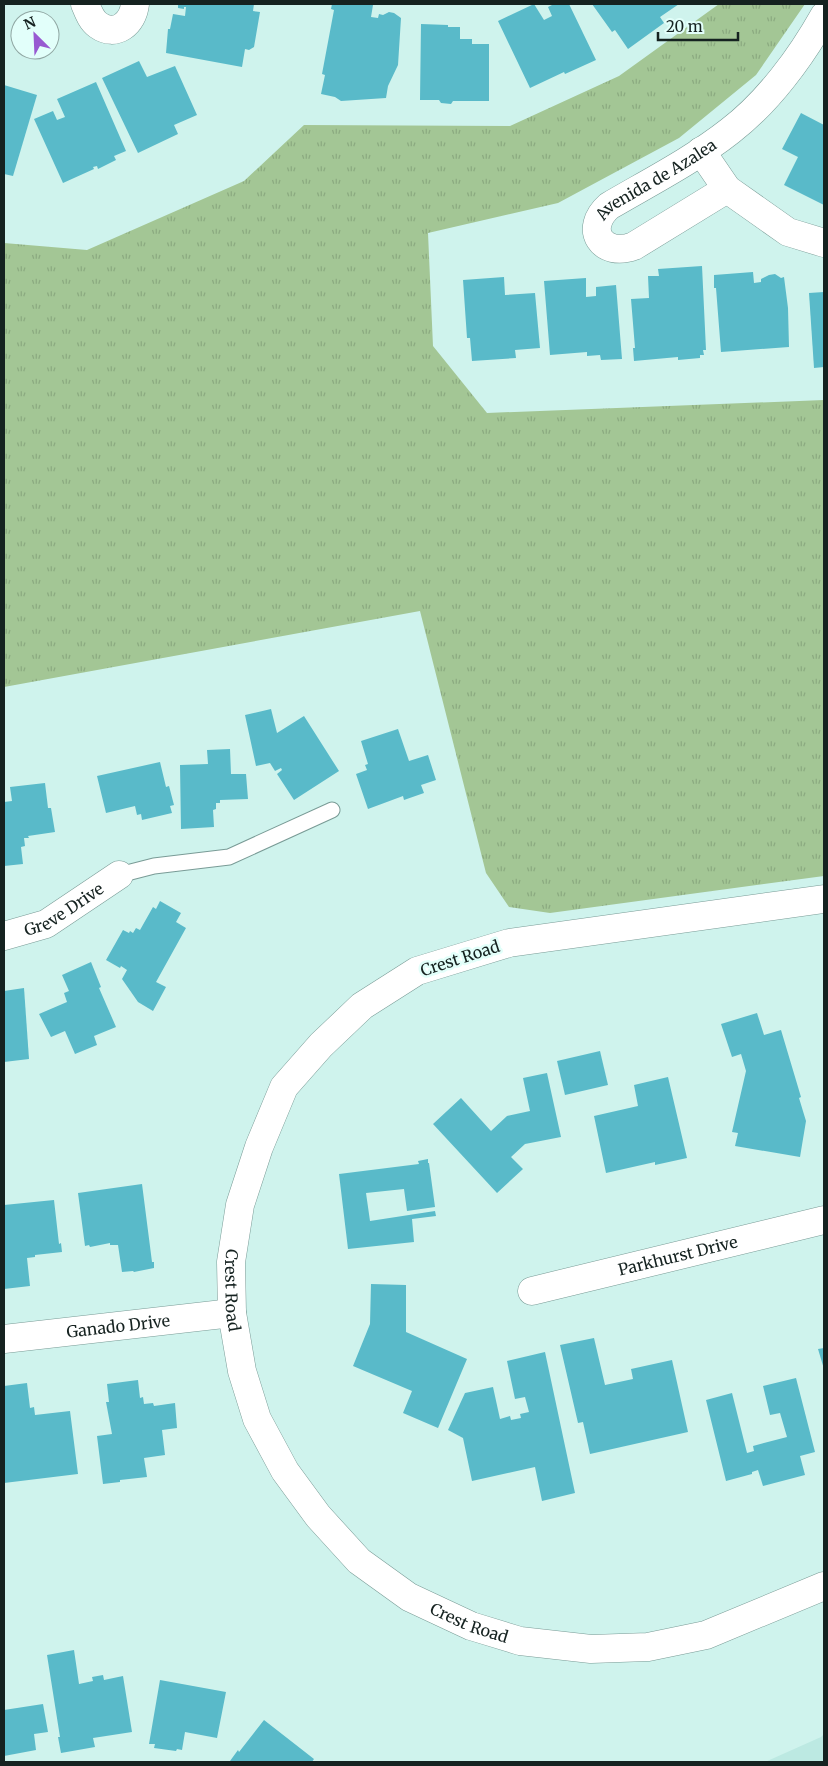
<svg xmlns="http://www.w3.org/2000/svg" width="828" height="1766" viewBox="0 0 828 1766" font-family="Merriweather,serif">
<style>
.built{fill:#bce9e2}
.grass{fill:url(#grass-tufts)}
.building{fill:#59bac9}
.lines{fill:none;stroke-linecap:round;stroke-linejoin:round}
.lane-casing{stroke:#799b96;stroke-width:17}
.street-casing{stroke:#799b96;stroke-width:29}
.secondary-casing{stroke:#799b96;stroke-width:29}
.lane{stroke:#fff;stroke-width:15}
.street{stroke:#fff;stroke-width:28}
.secondary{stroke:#fff;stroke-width:28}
.labels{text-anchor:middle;stroke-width:5;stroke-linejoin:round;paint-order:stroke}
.street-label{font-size:16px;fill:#152220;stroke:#e2fffa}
</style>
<defs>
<pattern id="grass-tufts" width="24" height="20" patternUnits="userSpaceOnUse" patternTransform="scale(1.25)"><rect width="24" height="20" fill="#a3c695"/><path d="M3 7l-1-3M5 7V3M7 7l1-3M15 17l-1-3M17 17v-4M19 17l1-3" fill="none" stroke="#8baa80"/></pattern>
</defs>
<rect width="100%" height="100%" fill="#cff3ed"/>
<!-- built -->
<polygon class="built" points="824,1734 824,1762 765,1762 821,1737"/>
<!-- grass -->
<polygon class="grass" points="719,4 805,4 756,75 679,138 558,203 428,233 433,346 487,413 824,400 824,876 550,913 509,907 486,873 420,611 4,687 4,243 87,250 244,181 304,125 510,126 619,76"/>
<!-- building -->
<g class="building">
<polygon points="178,4 254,4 253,11 260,12 254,47 249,50 245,49 242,67 166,53 168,29 170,29 173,14 185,16 186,7 184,7 184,9 178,8"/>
<polygon points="332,4 373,5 371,17 378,18 379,14 383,15 389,12 394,13 401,18 398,65 388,86 386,98 341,101 335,97 321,94 325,75 322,74 334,10 331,9"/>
<polygon points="534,4 544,20 552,16 548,7 554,4 569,4 596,60 565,74 564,72 530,88 498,21"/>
<polygon points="592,4 679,4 660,17 664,23 628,49 615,30 612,32"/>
<polygon points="421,24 448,25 448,27 460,27 460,39 472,39 472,44 489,44 489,101 453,101 451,104 441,103 439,100 420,100"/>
<polygon points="139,61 147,77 175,66 197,115 174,125 178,134 138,153 102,78"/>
<polygon points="96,82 126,151 114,156 116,160 98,169 97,166 93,167 94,169 63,183 34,119 53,111 57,120 65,117 57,99"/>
<polygon points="4,85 37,95 13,176 4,174"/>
<polygon points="801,113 824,125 824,205 784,185 798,157 782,149"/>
<polygon points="702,266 706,350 703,350 704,355 700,355 700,358 678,360 678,357 634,361 633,348 635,348 631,299 649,298 648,276 659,276 658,269"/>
<polygon points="753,272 754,283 761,282 761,279 769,275 775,274 781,278 784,277 788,308 789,347 721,352 716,288 714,288 714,275"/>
<polygon points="504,277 505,295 535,293 540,348 515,350 516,358 472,361 470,338 467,338 463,280"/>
<polygon points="586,278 586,297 596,296 596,287 616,285 622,359 601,360 600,355 587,356 587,352 550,355 544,281"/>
<polygon points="824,292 824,367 814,368 809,293"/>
<polygon points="271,709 277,733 304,716 339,771 294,800 277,774 282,770 281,768 275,771 270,763 256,766 245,715"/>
<polygon points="398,729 409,761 428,755 436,780 421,785 424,793 404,800 403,796 368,809 356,774 367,770 365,765 368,764 361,741"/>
<polygon points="230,749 231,774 246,774 248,799 220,800 220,803 216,803 216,809 213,810 214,827 181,829 180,765 208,764 207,750"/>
<polygon points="160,762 166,787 169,786 174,805 170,806 172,813 142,820 141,814 137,815 135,806 106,813 97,776"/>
<polygon points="45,783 48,808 51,808 55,832 28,836 29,838 24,838 25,846 21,847 23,864 4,866 4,802 12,801 10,787"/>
<polygon points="160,901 181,913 176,922 186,928 156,982 166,987 153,1011 138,1002 122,979 127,970 121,966 120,968 106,960 123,930 129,933 130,931 133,933 136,928 140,930 153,907 156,909"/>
<polygon points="91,962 101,987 99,988 116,1027 94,1036 97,1045 75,1054 65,1031 51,1037 39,1014 67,1002 64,993 69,991 62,975"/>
<polygon points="24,988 29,1059 4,1062 4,991"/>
<polygon points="757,1013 764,1035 781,1030 801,1097 799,1098 806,1121 800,1157 735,1146 738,1133 732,1132 746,1071 741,1054 732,1057 721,1024"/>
<polygon points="600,1051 608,1085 565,1095 557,1061"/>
<polygon points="547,1073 561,1137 525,1144 511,1157 523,1169 497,1193 433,1124 461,1098 491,1131 507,1116 530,1111 523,1078"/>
<polygon points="668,1077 687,1158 655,1165 655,1162 606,1173 594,1116 638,1106 634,1085"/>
<polygon points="428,1159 428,1163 429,1163 435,1207 407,1211 404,1189 366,1193 370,1221 435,1211 436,1216 412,1219 414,1242 348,1249 339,1174 419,1164 418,1161"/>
<polygon points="142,1184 152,1262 154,1262 154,1268 134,1272 133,1271 122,1272 118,1245 110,1245 110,1243 90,1247 89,1245 85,1246 78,1193"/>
<polygon points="54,1200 59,1244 61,1243 62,1252 35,1255 35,1257 27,1258 30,1286 4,1289 4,1205"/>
<polygon points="371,1284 406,1285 406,1332 467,1359 438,1428 403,1413 412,1391 353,1366 370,1324"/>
<polygon points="594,1338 605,1385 633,1379 631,1369 672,1360 688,1432 590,1454 583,1422 578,1423 560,1345"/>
<polygon points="824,1348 824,1369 818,1349"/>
<polygon points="545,1352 575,1493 542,1501 535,1467 472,1481 463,1438 448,1430 465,1393 493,1387 500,1419 510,1416 511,1420 521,1418 520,1414 529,1412 525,1397 515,1399 507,1361"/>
<polygon points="796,1378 815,1452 800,1456 805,1475 763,1486 758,1470 752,1472 752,1474 726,1481 706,1400 732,1393 747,1453 754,1451 753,1446 787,1437 780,1413 770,1415 763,1386"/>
<polygon points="138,1380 140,1398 143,1397 144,1404 153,1403 154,1406 175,1403 177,1428 162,1430 165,1455 144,1458 147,1477 120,1480 120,1482 103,1484 97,1436 112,1434 106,1402 109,1402 107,1384"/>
<polygon points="27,1383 30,1408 34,1407 35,1415 70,1411 78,1474 4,1483 4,1386"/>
<polygon points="74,1650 79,1684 93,1681 92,1677 103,1675 104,1680 123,1676 132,1732 93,1738 95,1747 61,1753 58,1737 60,1737 47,1655"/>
<polygon points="160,1680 226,1692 217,1738 185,1732 182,1750 177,1749 176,1751 154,1748 155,1744 149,1744"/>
<polygon points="43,1704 48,1732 34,1734 36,1750 4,1756 4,1710"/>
<polygon points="264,1720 314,1759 312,1762 232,1762 230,1761 238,1750 239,1752"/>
</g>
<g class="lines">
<defs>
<polyline id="lane" points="119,875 154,866 229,857 332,810"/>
<g id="street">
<path d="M85,4C88,11 91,20 98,25C116,38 133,23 135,4"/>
<polyline points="701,151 727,189 788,232 824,243"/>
<path id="s1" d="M727,189L634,246C602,258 583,229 609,206C650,182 693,160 730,131C768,102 801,57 824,16"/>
<path id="s2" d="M4,936L46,924L119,875"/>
<path id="s3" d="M532,1291L824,1220"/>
<path id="s4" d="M4,1339L232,1313"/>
</g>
<g id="secondary">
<path id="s5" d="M824,899L509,943L417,971L362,1006L321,1045L284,1087L259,1147L240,1205L231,1262L232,1313L242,1371L257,1419L285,1471L318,1516L359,1561L409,1597L471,1626L520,1641L591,1649L648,1647L706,1635L824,1586"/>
</g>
</defs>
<!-- lane casing -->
<use href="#lane" class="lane-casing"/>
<!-- street casing -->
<use href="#street" class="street-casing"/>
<!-- secondary casing -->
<use href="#secondary" class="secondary-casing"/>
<!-- lane -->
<use href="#lane" class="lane"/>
<!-- street -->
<use href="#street" class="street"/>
<!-- secondary -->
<use href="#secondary" class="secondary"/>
</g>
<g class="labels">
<!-- street labels -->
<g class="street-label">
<text dy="6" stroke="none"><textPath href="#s1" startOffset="238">Avenida de Azalea</textPath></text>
<text dy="6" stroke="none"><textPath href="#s2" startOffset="66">Greve Drive</textPath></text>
<text transform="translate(460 958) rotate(-18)" y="6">Crest Road</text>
<text dy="6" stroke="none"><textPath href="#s3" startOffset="150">Parkhurst Drive</textPath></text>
<text dy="6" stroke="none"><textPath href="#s5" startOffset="804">Crest Road</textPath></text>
<text dy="6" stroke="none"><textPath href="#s4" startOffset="115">Ganado Drive</textPath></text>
<text dy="6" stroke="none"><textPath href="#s5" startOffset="1239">Crest Road</textPath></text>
</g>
</g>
<!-- border -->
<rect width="828" height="1766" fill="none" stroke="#152220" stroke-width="10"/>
<!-- north arrow -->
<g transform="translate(35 35) rotate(336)"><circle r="24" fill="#e2fffa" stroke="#90a7a3"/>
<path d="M0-4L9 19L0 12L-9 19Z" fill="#975ad1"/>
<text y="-8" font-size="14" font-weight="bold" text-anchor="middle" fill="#152220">N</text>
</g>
<!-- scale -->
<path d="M658 32v8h80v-8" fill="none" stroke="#152220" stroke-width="2.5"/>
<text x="666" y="32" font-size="15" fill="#152220" stroke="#e2fffa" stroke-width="4" paint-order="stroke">20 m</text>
</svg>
